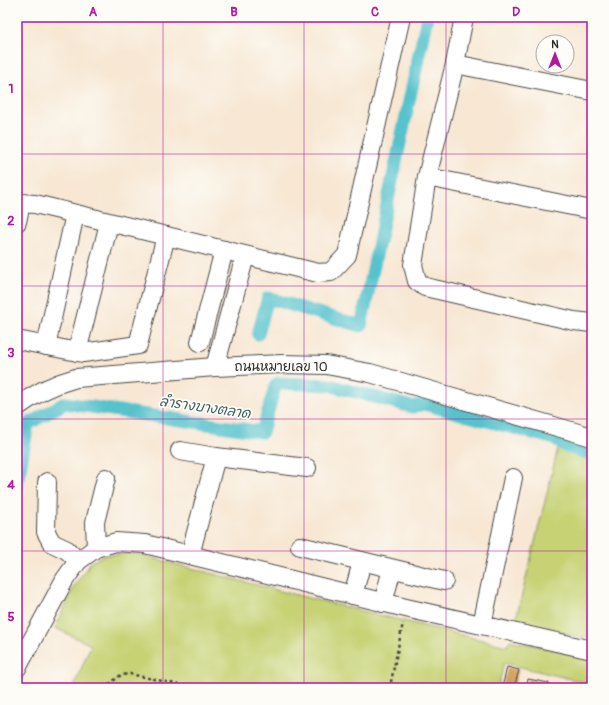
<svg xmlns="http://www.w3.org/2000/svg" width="609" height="705" viewBox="0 0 609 705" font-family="Pangolin,'Playpen Sans Thai',sans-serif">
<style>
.green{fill:#c6d273;stroke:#787e4f}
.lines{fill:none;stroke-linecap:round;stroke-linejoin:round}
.canal{stroke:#55c2cc;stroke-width:13}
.building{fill:#cf9d55}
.minor-casing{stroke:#4a4744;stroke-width:20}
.path{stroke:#4a4744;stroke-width:2.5;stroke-dasharray:3 3;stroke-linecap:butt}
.minor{stroke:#fff;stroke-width:18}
.grid{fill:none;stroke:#b5179e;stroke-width:1;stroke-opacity:0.55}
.labels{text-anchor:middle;stroke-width:3.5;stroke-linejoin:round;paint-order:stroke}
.street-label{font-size:13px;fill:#2b2b2b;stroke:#fdfcf7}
.water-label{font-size:14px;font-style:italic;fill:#3a6063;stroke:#fdfcf7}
.neatline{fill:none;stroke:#b5179e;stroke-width:1.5}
.grid-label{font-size:13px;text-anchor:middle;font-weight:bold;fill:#b5179e}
</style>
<rect width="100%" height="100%" fill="#fdfcf7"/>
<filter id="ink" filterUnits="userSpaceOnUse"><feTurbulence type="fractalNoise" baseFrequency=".025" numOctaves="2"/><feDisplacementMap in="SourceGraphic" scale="8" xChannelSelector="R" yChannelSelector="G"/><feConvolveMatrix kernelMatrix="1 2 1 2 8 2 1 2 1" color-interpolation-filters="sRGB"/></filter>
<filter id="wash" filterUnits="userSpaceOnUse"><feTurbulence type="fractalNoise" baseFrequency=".012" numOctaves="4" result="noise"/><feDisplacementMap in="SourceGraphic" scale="16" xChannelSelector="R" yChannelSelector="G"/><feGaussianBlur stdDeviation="0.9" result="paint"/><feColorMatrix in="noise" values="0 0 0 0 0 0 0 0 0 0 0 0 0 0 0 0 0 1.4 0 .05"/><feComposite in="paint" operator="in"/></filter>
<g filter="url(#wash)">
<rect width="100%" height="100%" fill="#f7e7d3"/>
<!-- green -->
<g class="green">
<polygon points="558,448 592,460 592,639 515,623"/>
<polygon points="133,553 276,590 507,646 510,640 592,659 592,684 504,663 498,688 73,688 91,645 55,628 75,585 91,562 105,555"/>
</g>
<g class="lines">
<!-- canal -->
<g class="canal">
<polyline points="258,334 268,298 361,326 427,17"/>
<polyline points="17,486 28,424 65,403 262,432 275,387 278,383 329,385 412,407 424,404 555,439 565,446 592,455"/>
</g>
</g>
<g id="blocks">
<!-- building -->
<g class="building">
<polygon points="507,667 519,670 514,688 502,688"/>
<polygon points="528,679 549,683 548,688 526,688"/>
</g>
</g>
</g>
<g filter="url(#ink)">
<use href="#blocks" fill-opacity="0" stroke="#4a4744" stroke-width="1"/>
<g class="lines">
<defs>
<g id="minor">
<polyline points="464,17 455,64 427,177 413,265 417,281 425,287 574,321 592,323"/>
<polyline points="455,64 592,91"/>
<polyline points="427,177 592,210"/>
<polyline points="17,222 21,203 35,204 318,273 331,272 347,255 401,17"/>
<polyline points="17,340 83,353 138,345 166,236"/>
<polyline points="200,342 224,250"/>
<polyline points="46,346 75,214"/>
<polyline points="77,352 109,223"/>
<polyline points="215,367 245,256"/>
<path d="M17,407C35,393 54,384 76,378L215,367L282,364L326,365L370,373L592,437"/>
<polyline points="180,451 216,457 307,468"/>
<polyline points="47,482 46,532 52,543 67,550 78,561"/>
<polyline points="300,546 444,581"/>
<polyline points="96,548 95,522 106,478"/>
<polyline points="190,555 216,457"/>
<polyline points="353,595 362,562"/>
<polyline points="383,603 392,569"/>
<polyline points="482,625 513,478"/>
<polyline points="17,668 65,579 78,561 96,548 116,542 145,544 406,608 592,650"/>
</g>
</defs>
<!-- minor casing -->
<use href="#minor" class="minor-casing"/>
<!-- path -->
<g class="path">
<polyline points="104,688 121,675 130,674 194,688"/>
<polyline points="392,688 391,682 403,623"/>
</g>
<!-- minor -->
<use href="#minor" class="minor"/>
</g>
</g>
<!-- grid -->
<path class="grid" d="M163,17V688M304,17V688M446,17V688M17,154H592M17,286H592M17,419H592M17,551H592"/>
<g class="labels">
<!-- street labels -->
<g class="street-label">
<text x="281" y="371">ถนนหมายเลข 10</text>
</g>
<!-- water labels -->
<g class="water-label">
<text transform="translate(205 407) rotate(8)" y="5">ลำรางบางตลาด</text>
</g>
</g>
<!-- margin -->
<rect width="609" height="705" fill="none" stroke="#fdfcf7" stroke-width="44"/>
<!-- north arrow -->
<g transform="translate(555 54)"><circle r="19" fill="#fdfcf7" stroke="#a9a8a5"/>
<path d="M0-3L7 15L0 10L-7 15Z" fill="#b5179e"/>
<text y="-6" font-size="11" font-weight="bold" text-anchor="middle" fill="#2b2b2b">N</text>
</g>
<rect x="22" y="22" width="565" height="661" class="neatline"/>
<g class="grid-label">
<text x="93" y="16">A</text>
<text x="234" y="16">B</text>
<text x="375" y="16">C</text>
<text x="516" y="16">D</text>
<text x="11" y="93">1</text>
<text x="11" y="225">2</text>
<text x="11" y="357">3</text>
<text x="11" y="489">4</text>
<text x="11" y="621">5</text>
</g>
</svg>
